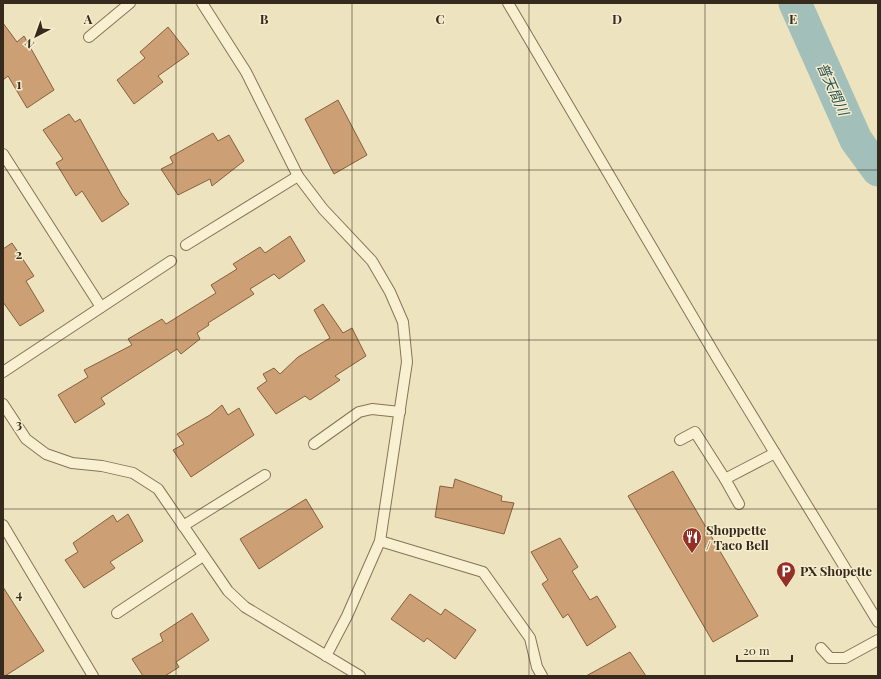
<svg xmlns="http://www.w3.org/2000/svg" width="881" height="679" viewBox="0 0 881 679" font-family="'Playfair Display','Noto Sans JP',serif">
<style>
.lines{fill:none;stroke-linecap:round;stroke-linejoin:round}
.river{stroke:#a2bfb9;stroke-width:33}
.building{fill:#cca074;stroke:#85603d}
.service-casing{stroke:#867457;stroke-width:12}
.service{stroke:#f9f0d2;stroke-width:10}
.grid{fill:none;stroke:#352a1c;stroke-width:1;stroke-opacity:0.55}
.labels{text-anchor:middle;stroke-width:3;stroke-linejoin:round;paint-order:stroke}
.poi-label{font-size:13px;font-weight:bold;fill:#352a1c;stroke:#f5edce;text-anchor:start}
.water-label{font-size:14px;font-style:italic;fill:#2b5455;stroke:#f5edce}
.grid-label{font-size:13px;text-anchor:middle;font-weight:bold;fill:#352a1c;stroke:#f5edce;stroke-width:3;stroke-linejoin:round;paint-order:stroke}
</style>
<rect width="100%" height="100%" fill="#ede4bf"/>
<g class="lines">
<!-- river -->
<polyline class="river" points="795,3 856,140 878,170"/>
</g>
<!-- building -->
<g class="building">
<polygon points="3,23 17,42 24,36 54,90 27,108 8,76 3,80"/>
<polygon points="168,27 189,54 158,76 163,82 134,104 117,80 145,58 140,52"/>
<polygon points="338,100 367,155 334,174 305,119"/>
<polygon points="69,114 75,122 80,119 122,195 129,204 102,222 82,191 76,196 56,163 63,159 43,130"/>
<polygon points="213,133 218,141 229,135 244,161 212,186 210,179 178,195 161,169 173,163 170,157"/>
<polygon points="290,236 305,261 279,279 274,274 250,289 254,294 208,323 209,325 197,333 200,339 181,354 177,349 101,398 105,404 75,423 58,395 88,377 84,370 132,345 128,339 162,319 166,324 216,293 211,285 237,269 233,264 260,247 265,253"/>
<polygon points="12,243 34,276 26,281 44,311 20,326 3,302 3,249"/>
<polygon points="323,304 343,333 352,328 366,356 335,376 340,380 310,400 305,396 276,414 257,388 267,381 263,374 274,368 280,374 298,357 330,338 314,310"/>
<polygon points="222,405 228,415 239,408 254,435 191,477 173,450 184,444 177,434 210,415"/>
<polygon points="673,471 758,616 713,642 628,496"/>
<polygon points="455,479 502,496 501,501 514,503 504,534 435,517 440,486 453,488"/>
<polygon points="306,499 323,527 259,569 240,539"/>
<polygon points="128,514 143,541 110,562 115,568 84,588 65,560 78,552 73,543 113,515 117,522"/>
<polygon points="560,538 578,567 572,571 590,600 597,596 616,627 587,646 568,614 563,618 542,584 548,580 531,552"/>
<polygon points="3,587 44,651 5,676 3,676"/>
<polygon points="410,594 441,615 445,609 476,630 455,659 427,638 424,642 391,619"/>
<polygon points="192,613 209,640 176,662 179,667 165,676 143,676 132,659 163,641 160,634"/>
<polygon points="630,652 646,676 586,676"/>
</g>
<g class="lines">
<defs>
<g id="service">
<polyline points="202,3 246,72 298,176 323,209 372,261 390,292 403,322 407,362 380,541 347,616 326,656"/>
<polyline points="508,3 717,358 878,622"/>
<polyline points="89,37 130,3"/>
<polyline points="3,154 101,307"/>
<polyline points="186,245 298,176"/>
<polyline points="3,372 171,261"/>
<polyline points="3,404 26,439 46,454 72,463 102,466 133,473 158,489 228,591 245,607 360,676"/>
<polyline points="680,440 695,432 725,479"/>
<polyline points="314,444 359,412 372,409 400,412"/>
<polyline points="739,504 725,479 775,453"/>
<polyline points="3,525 93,676"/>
<polyline points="183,526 265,475"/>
<polyline points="380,541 483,572 530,638 537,667 542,676"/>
<polyline points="117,613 203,556"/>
<polyline points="821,648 830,658 845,658 878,640"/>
</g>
</defs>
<!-- service casing -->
<use href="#service" class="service-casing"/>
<!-- service -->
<use href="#service" class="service"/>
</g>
<!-- grid -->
<path class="grid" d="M176,3V676M352,3V676M529,3V676M705,3V676M3,170H878M3,340H878M3,509H878"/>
<!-- icons -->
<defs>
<symbol id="restaurant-pin" viewBox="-11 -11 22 30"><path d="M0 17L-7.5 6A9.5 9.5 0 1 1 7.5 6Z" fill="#953027" stroke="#f5edce"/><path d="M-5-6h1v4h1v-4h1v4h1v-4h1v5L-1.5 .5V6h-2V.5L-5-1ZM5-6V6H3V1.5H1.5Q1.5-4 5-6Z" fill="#fff"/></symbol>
<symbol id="parking-pin" viewBox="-11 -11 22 30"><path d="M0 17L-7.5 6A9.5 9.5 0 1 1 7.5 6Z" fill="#953027" stroke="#f5edce"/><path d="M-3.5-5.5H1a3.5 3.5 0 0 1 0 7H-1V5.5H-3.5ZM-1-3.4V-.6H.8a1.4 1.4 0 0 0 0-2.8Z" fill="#fff"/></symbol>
</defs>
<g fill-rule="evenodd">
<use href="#restaurant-pin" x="681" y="526" width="22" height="30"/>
<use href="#parking-pin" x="775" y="560" width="22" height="30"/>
</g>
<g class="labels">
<!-- poi labels -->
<g class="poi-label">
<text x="706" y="535">Shoppette<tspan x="706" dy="15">/ Taco Bell</tspan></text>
<text x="800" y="576">PX Shopette</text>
</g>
<!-- water labels -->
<g class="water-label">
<text transform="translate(833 89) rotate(66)" y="5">普天間川</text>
</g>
</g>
<g class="grid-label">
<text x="88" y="24">A</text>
<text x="264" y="24">B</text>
<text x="440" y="24">C</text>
<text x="617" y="24">D</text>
<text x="793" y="24">E</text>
<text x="19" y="89">1</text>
<text x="19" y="259">2</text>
<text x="19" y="429">3</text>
<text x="19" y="599">4</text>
</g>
<!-- border -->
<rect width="881" height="679" fill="none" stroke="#352a1c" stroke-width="8"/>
<!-- north arrow -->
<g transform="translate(36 36) rotate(221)" stroke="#f5edce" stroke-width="3" paint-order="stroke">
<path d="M0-3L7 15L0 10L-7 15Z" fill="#352a1c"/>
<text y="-6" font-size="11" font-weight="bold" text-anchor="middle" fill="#352a1c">N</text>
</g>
<!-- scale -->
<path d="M737 655v6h55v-6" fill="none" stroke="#352a1c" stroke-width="2"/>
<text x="743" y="655" font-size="12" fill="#352a1c" stroke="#f5edce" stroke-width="3" paint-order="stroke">20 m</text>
</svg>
